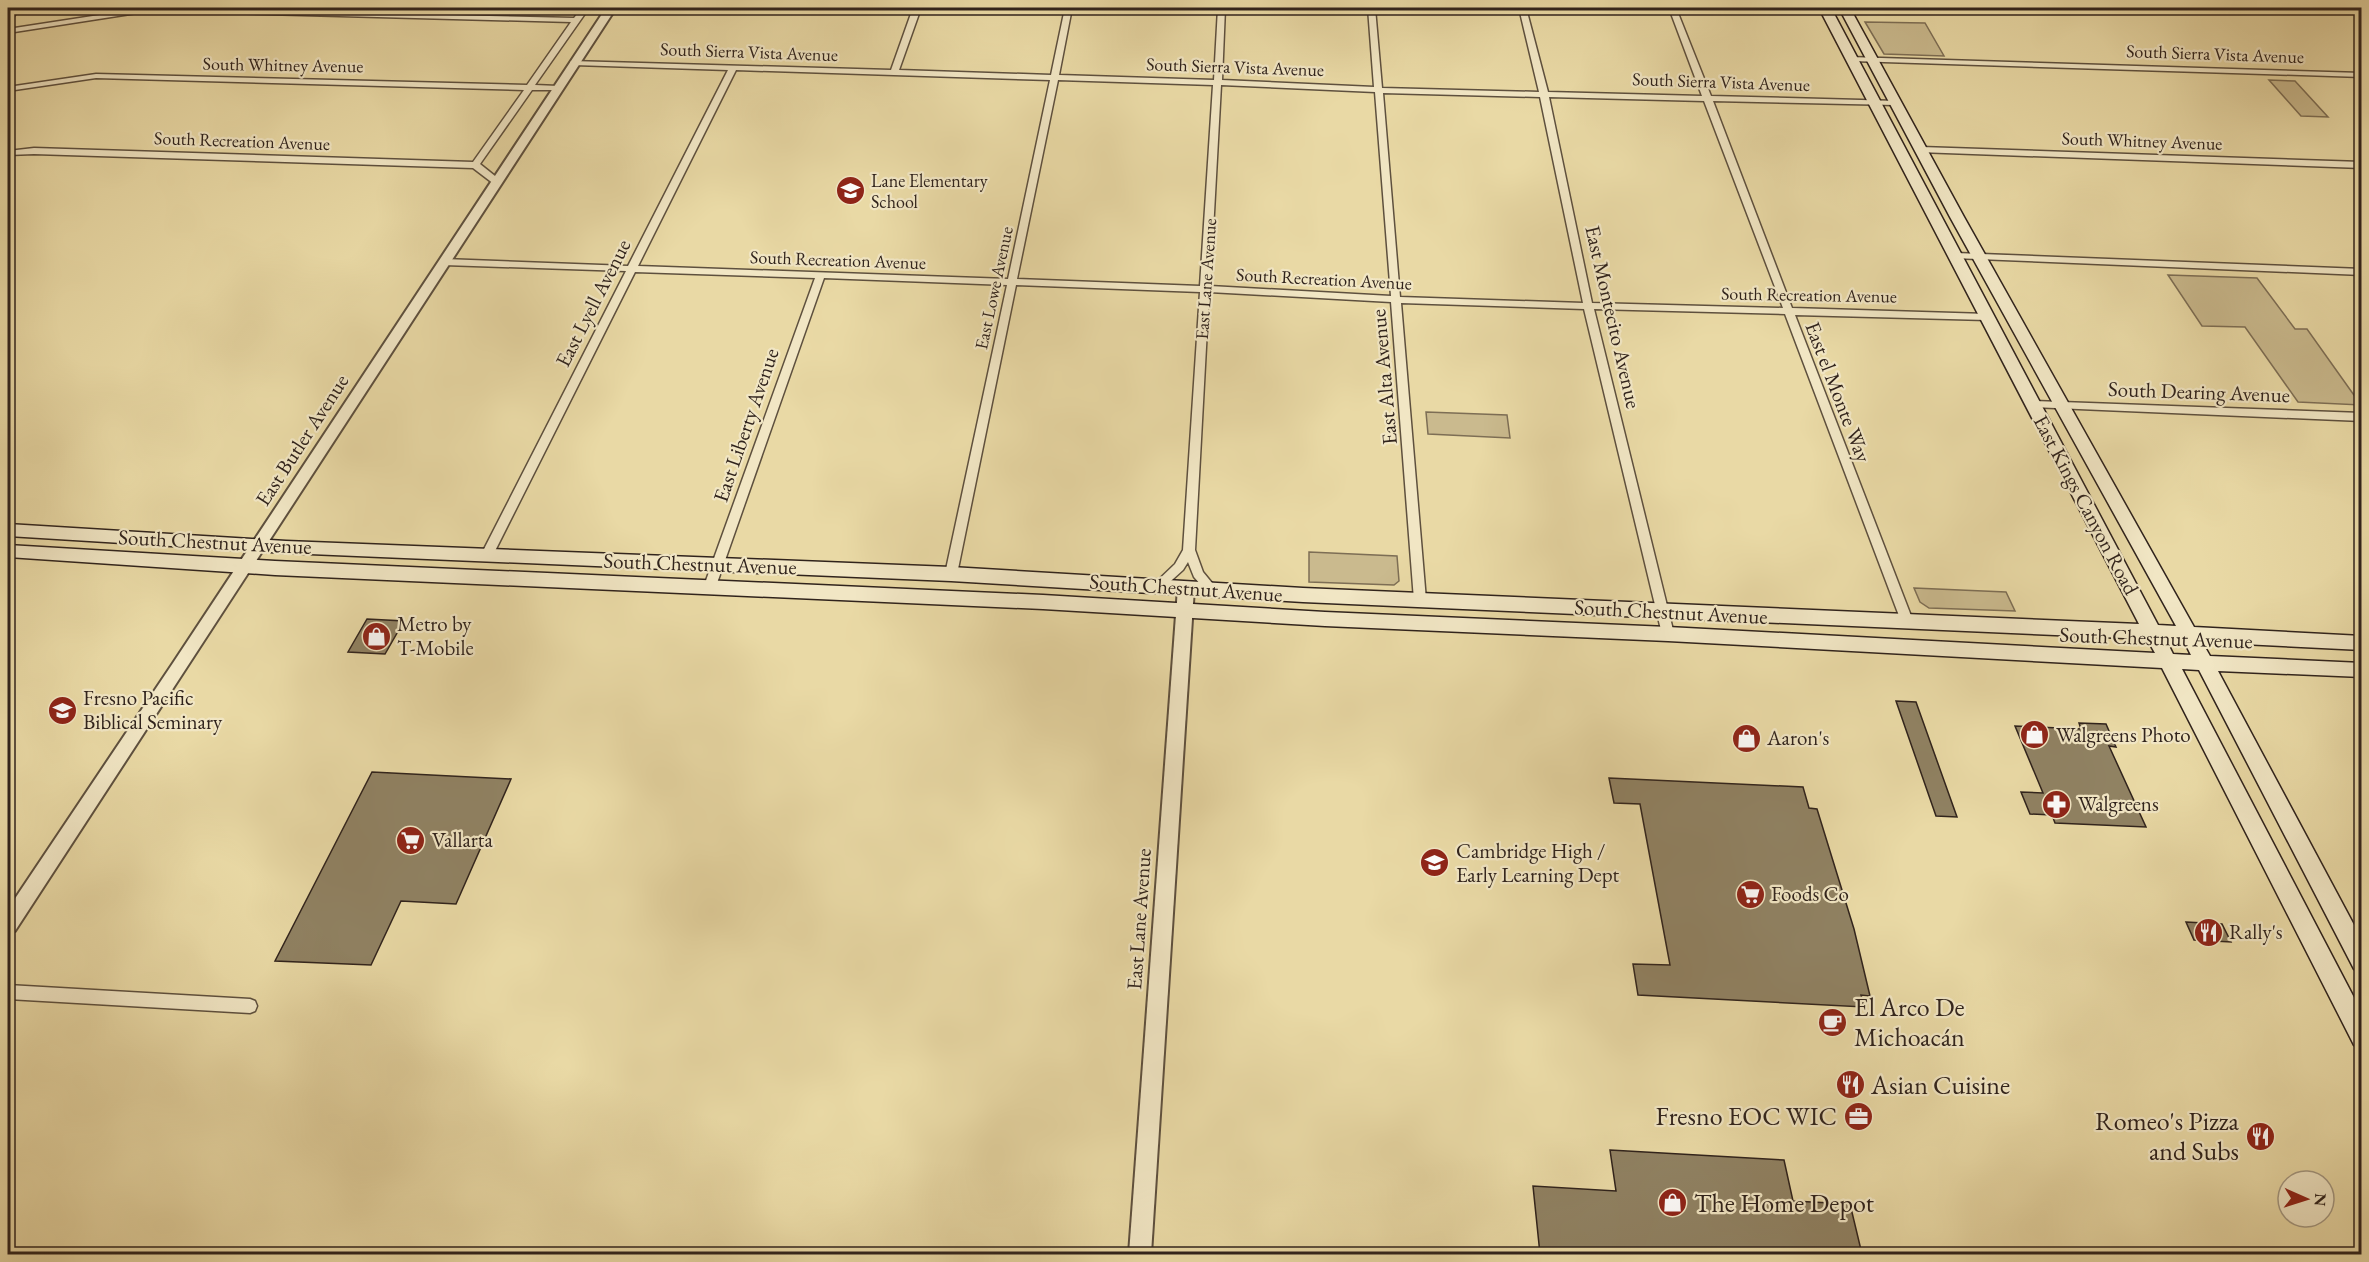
<svg xmlns="http://www.w3.org/2000/svg" width="2369" height="1262" viewBox="0 0 2369 1262" font-family="'EB Garamond',serif">
<style>
.green{fill:#caba8e;stroke:#7d6e55;stroke-width:1.5}
.building{fill:#908263;stroke:#30231c;stroke-width:1.5}
.lines{fill:none;stroke-linecap:round;stroke-linejoin:round}
.minor-casing{stroke:#5e503e;stroke-width:3}
.tertiary-casing{stroke:#5e503e;stroke-width:4}
.secondary-casing{stroke:#30231c;stroke-width:3}
.minor{fill:#f1e6c4;fill-rule:evenodd}
.tertiary{fill:#f1e6c4;fill-rule:evenodd}
.secondary{fill:#f1e6c4;fill-rule:evenodd}
.labels{text-anchor:middle;stroke-width:4.5;stroke-linejoin:round;paint-order:stroke}
.far-street-label{font-size:18px;fill:#30231c;stroke:#f1e6c4}
.far-poi-label{font-size:18px;fill:#30231c;stroke:#f1e6c4;text-anchor:start}
.street-label{font-size:21px;fill:#30231c;stroke:#f1e6c4}
.poi-label{font-size:21px;fill:#30231c;stroke:#f1e6c4;text-anchor:start}
.near-poi-label{font-size:26px;fill:#30231c;stroke:#f1e6c4;text-anchor:start}
</style>
<rect width="100%" height="100%" fill="#e9d9a5"/>
<filter id="stains"><feTurbulence type="fractalNoise" baseFrequency=".00333" numOctaves="4"/><feColorMatrix values="0 0 0 0 .2 0 0 0 0 .09 0 0 0 0 .02 0 0 0 .5 -.17"/></filter>
<radialGradient id="worn" r=".72"><stop offset=".6" stop-color="#630" stop-opacity="0"/><stop offset="1" stop-color="#630" stop-opacity=".3"/></radialGradient>
<!-- green -->
<g class="green">
<polygon points="1865,22 1925,23 1944,56 1884,54"/>
<polygon points="2269,80 2295,81 2328,117 2301,116"/>
<polygon points="2168,275 2257,278 2295,329 2307,329 2361,405 2298,402 2245,327 2202,326"/>
<polygon points="1426,412 1507,415 1510,438 1428,434"/>
<polygon points="1309,552 1397,556 1399,581 1394,585 1309,582"/>
<polygon points="1914,588 2006,592 2015,611 1929,608 1920,602"/>
</g>
<!-- building -->
<g class="building">
<polygon points="367,619 404,621 385,654 348,652"/>
<polygon points="1896,701 1916,702 1957,817 1936,816"/>
<polygon points="2079,723 2106,724 2116,747 2109,746 2146,827 2055,823 2052,815 2030,814 2021,792 2043,793 2015,726 2081,729"/>
<polygon points="372,772 511,779 456,904 401,901 371,965 275,961"/>
<polygon points="1609,778 1803,787 1809,808 1817,809 1854,929 1870,996 1861,995 1864,1007 1638,995 1633,964 1670,965 1640,804 1614,803"/>
<polygon points="2186,922 2222,924 2231,942 2194,940"/>
<polygon points="1610,1150 1784,1160 1793,1201 1850,1204 1862,1254 1540,1254 1533,1186 1616,1191"/>
</g>
<g class="lines">
<defs>
<g id="minor">
<polygon points="12,8 20,8 11,20 8,20 8,14"/>
<polygon points="145,8 574,18 582,8 589,8 535,85 558,86 562,88 561,90 532,90 480,164 500,180 500,184 494,184 473,168 34,154 8,155 8,151 34,148 473,162 524,90 96,78 8,91 8,87 96,74 527,85 571,22 150,11 8,33 8,29"/>
<path d="M913,8H921L899,70L1051,75L1065,8H1072L1059,75L1214,80L1218,8H1225L1222,80L1374,87L1368,8H1375L1382,88L1539,92L1519,8H1526L1548,92L1702,96L1669,8H1676L1711,96L1898,101V105H1895L1713,101L1792,308L1987,314L1992,317L1987,320L1795,315L1913,621L1911,624H1903L1901,621L1785,314L1594,309L1674,634L1672,637H1664L1662,634L1584,309L1401,303L1426,600L1420,605L1414,600L1391,302L1209,292L1195,550L1203,572L1217,589L1215,592H1207L1194,577L1188,562L1183,570L1162,589L1158,590L1152,586L1175,564L1183,550L1200,292L1016,285L957,574L951,578L945,574L1007,285L824,278L716,586L710,590L704,586L815,278L635,272L493,555L487,559L483,558L481,555L626,271L444,265L439,262L444,259L628,266L728,70L574,65L570,63L571,61L891,70ZM736,70L1050,80L1008,279L638,266ZM1058,80L1213,85L1200,286L1017,279ZM1221,85L1375,92L1391,296L1210,286ZM1383,93L1540,97L1583,303L1400,297ZM1549,97L1704,101L1783,308L1592,303Z"/>
<polygon points="1849,57 2362,73 2362,77 1852,61 1848,59"/>
<polygon points="1921,147 2362,162 2362,168 1918,152 1918,148"/>
<polygon points="1956,253 2362,269 2362,275 1953,258 1953,254"/>
<polygon points="2034,401 2362,413 2362,421 2030,407 2029,405"/>
<polygon points="8,985 250,999 255,1001 257,1006 255,1011 250,1013 8,999"/>
</g>
<g id="tertiary">
<polygon points="606,8 616,8 15,931 8,934 8,909 173,663"/>
<polygon points="1186,582 1192,584 1194,588 1151,1254 1129,1254 1178,588 1180,584"/>
</g>
<path id="secondary" d="M1819,8H1831L2158,625L2176,626L1950,217L1839,8H1850L1964,217L2194,627L2362,636V650L2202,642L2210,656L2362,663V677L2218,671L2362,940V972L2354,969L2199,670L2182,669L2362,1013V1048L2354,1045L2162,668L1668,641L1325,626L1043,609L275,575L8,557V545L275,561L1043,595L1325,612L1668,627L2155,653L2147,639L1303,602L951,581L286,553L8,536V524L286,541L951,567L1303,588L2139,624ZM2166,640L2184,641L2191,655L2173,654Z"/>
</defs>
<!-- minor casing -->
<use href="#minor" class="minor-casing"/>
<!-- tertiary casing -->
<use href="#tertiary" class="tertiary-casing"/>
<!-- secondary casing -->
<use href="#secondary" class="secondary-casing"/>
<!-- minor -->
<use href="#minor" class="minor"/>
<!-- tertiary -->
<use href="#tertiary" class="tertiary"/>
<!-- secondary -->
<use href="#secondary" class="secondary"/>
</g>
<!-- icons -->
<defs>
<symbol id="school-disc" viewBox="-11 -11 22 22"><circle r="9.5" fill="#8f2418" stroke="#f1e6c4"/><path d="M0-5L7-2L0 1L-7-2ZM-4 1L0 2.5L4 1V4Q0 6-4 4Z" fill="#fff"/></symbol>
<symbol id="shop-disc" viewBox="-11 -11 22 22"><circle r="9.5" fill="#8f2418" stroke="#f1e6c4"/><path d="M-5-2.5h2.3a2.7 3.5 0 0 1 5.4 0H5L5.5 6h-11ZM-1.5-2.5h3a1.5 2.3 0 0 0-3 0Z" fill="#fff"/></symbol>
<symbol id="university-disc" viewBox="-11 -11 22 22"><circle r="9.5" fill="#8f2418" stroke="#f1e6c4"/><path d="M0-5L7-2L0 1L-7-2ZM-4 1L0 2.5L4 1V4Q0 6-4 4Z" fill="#fff"/></symbol>
<symbol id="pharmacy-disc" viewBox="-11 -11 22 22"><circle r="9.5" fill="#8f2418" stroke="#f1e6c4"/><path d="M-2-6h4v4h4v4h-4v4h-4v-4h-4v-4h4Z" fill="#fff"/></symbol>
<symbol id="supermarket-disc" viewBox="-11 -11 22 22"><circle r="9.5" fill="#8f2418" stroke="#f1e6c4"/><path d="M-6-5.5h2.5l.6 2H6L4.5 2H-2.5L-4.4-4H-6ZM-1.5 3.2a1.3 1.3 0 1 0 .1 0ZM3 3.2a1.3 1.3 0 1 0 .1 0Z" fill="#fff"/></symbol>
<symbol id="restaurant-disc" viewBox="-11 -11 22 22"><circle r="9.5" fill="#8f2418" stroke="#f1e6c4"/><path d="M-5-6h1v4h1v-4h1v4h1v-4h1v5L-1.5 .5V6h-2V.5L-5-1ZM5-6V6H3V1.5H1.5Q1.5-4 5-6Z" fill="#fff"/></symbol>
<symbol id="cafe-disc" viewBox="-11 -11 22 22"><circle r="9.5" fill="#8f2418" stroke="#f1e6c4"/><path d="M-5.5-4.5H6V0H3Q3 3.5 0 3.5H-2.5Q-5.5 3.5-5.5 0ZM3-3.2v2h1.7v-2ZM-6 4.5H4V6H-6Z" fill="#fff"/></symbol>
<symbol id="office-disc" viewBox="-11 -11 22 22"><circle r="9.5" fill="#8f2418" stroke="#f1e6c4"/><path d="M-6-3h4V-5.5h4V-3h4V5H-6ZM-1-4.5V-3h2v-1.5ZM-6 0V1H6V0Z" fill="#fff"/></symbol>
</defs>
<g fill-rule="evenodd">
<use href="#school-disc" x="834" y="174" width="33" height="33"/>
<use href="#shop-disc" x="360" y="620" width="33" height="33"/>
<use href="#university-disc" x="46" y="694" width="33" height="33"/>
<use href="#shop-disc" x="2018" y="718" width="33" height="33"/>
<use href="#shop-disc" x="1730" y="722" width="33" height="33"/>
<use href="#pharmacy-disc" x="2040" y="788" width="33" height="33"/>
<use href="#supermarket-disc" x="394" y="824" width="33" height="33"/>
<use href="#school-disc" x="1418" y="846" width="33" height="33"/>
<use href="#supermarket-disc" x="1734" y="878" width="33" height="33"/>
<use href="#restaurant-disc" x="2192" y="916" width="33" height="33"/>
<use href="#cafe-disc" x="1816" y="1006" width="33" height="33"/>
<use href="#restaurant-disc" x="1834" y="1068" width="33" height="33"/>
<use href="#office-disc" x="1842" y="1100" width="33" height="33"/>
<use href="#restaurant-disc" x="2244" y="1120" width="33" height="33"/>
<use href="#shop-disc" x="1656" y="1186" width="33" height="33"/>
</g>
<g class="labels">
<!-- far-street labels -->
<g class="far-street-label">
<text transform="translate(749 52) rotate(2)" y="6">South Sierra Vista Avenue</text>
<text transform="translate(2215 54) rotate(2)" y="6">South Sierra Vista Avenue</text>
<text transform="translate(283 65) rotate(1)" y="6">South Whitney Avenue</text>
<text transform="translate(1235 67) rotate(2)" y="6">South Sierra Vista Avenue</text>
<text transform="translate(1721 82) rotate(2)" y="6">South Sierra Vista Avenue</text>
<text transform="translate(242 141) rotate(2)" y="6">South Recreation Avenue</text>
<text transform="translate(2142 141) rotate(2)" y="6">South Whitney Avenue</text>
<text transform="translate(838 260) rotate(2)" y="6">South Recreation Avenue</text>
<text transform="translate(1206 279) rotate(-86)" y="6">East Lane Avenue</text>
<text transform="translate(1324 279) rotate(3)" y="6">South Recreation Avenue</text>
<text transform="translate(994 288) rotate(-78)" y="6">East Lowe Avenue</text>
<text transform="translate(1809 295) rotate(1)" y="6">South Recreation Avenue</text>
</g>
<!-- far-poi labels -->
<g class="far-poi-label">
<text x="871" y="187">Lane Elementary<tspan x="871" dy="21">School</tspan></text>
</g>
<!-- street labels -->
<g class="street-label">
<text transform="translate(593 303) rotate(-63)" y="7">East Lyell Avenue</text>
<text transform="translate(1613 317) rotate(77)" y="7">East Montecito Avenue</text>
<text transform="translate(1384 377) rotate(-95)" y="7">East Alta Avenue</text>
<text transform="translate(1838 392) rotate(69)" y="7">East el Monte Way</text>
<text transform="translate(2199 392) rotate(2)" y="7">South Dearing Avenue</text>
<text transform="translate(746 425) rotate(-71)" y="7">East Liberty Avenue</text>
<text transform="translate(302 440) rotate(-57)" y="7">East Butler Avenue</text>
<text transform="translate(2086 505) rotate(62)" y="7">East Kings Canyon Road</text>
<text transform="translate(215 542) rotate(3)" y="7">South Chestnut Avenue</text>
<text transform="translate(700 564) rotate(2)" y="7">South Chestnut Avenue</text>
<text transform="translate(1186 588) rotate(4)" y="7">South Chestnut Avenue</text>
<text transform="translate(1671 612) rotate(3)" y="7">South Chestnut Avenue</text>
<text transform="translate(2156 638) rotate(2)" y="7">South Chestnut Avenue</text>
<text transform="translate(1139 919) rotate(-86)" y="7">East Lane Avenue</text>
</g>
<!-- poi labels -->
<g class="poi-label">
<text x="397" y="631">Metro by<tspan x="397" dy="24">T-Mobile</tspan></text>
<text x="83" y="705">Fresno Pacific<tspan x="83" dy="24">Biblical Seminary</tspan></text>
<text x="2056" y="742">Walgreens Photo</text>
<text x="1767" y="745">Aaron's</text>
<text x="2078" y="811">Walgreens</text>
<text x="432" y="847">Vallarta</text>
<text x="1456" y="858">Cambridge High /<tspan x="1456" dy="24">Early Learning Dept</tspan></text>
<text x="1771" y="901">Foods Co</text>
<text x="2229" y="939">Rally's</text>
</g>
<!-- near-poi labels -->
<g class="near-poi-label">
<text x="1854" y="1016">El Arco De<tspan x="1854" dy="30">Michoacán</tspan></text>
<text x="1871" y="1094">Asian Cuisine</text>
<text x="1837" y="1125" text-anchor="end">Fresno EOC WIC</text>
<text x="2239" y="1130" text-anchor="end">Romeo's Pizza<tspan x="2239" dy="30">and Subs</tspan></text>
<text x="1694" y="1212">The Home Depot</text>
</g>
</g>
<!-- margin -->
<rect width="2369" height="1262" fill="none" stroke="#e9d9a5" stroke-width="30"/>
<rect x="9" y="9" width="2351" height="1244" fill="none" stroke="#30231c" stroke-width="3"/>
<rect x="15" y="15" width="2339" height="1232" fill="none" stroke="#30231c" stroke-width="1.5"/>
<!-- north arrow -->
<g transform="translate(2306 1199) rotate(93)"><circle r="28" fill="#f1e6c4" stroke="#a49881" stroke-width="1.5"/>
<path d="M0-4.5L10 22L0 15L-10 22Z" fill="#8f2418"/>
<text y="-9" font-size="16" font-weight="bold" text-anchor="middle" fill="#30231c">N</text>
</g>
<rect width="100%" height="100%" filter="url(#stains)"/>
<rect width="100%" height="100%" fill="url(#worn)"/>
</svg>
